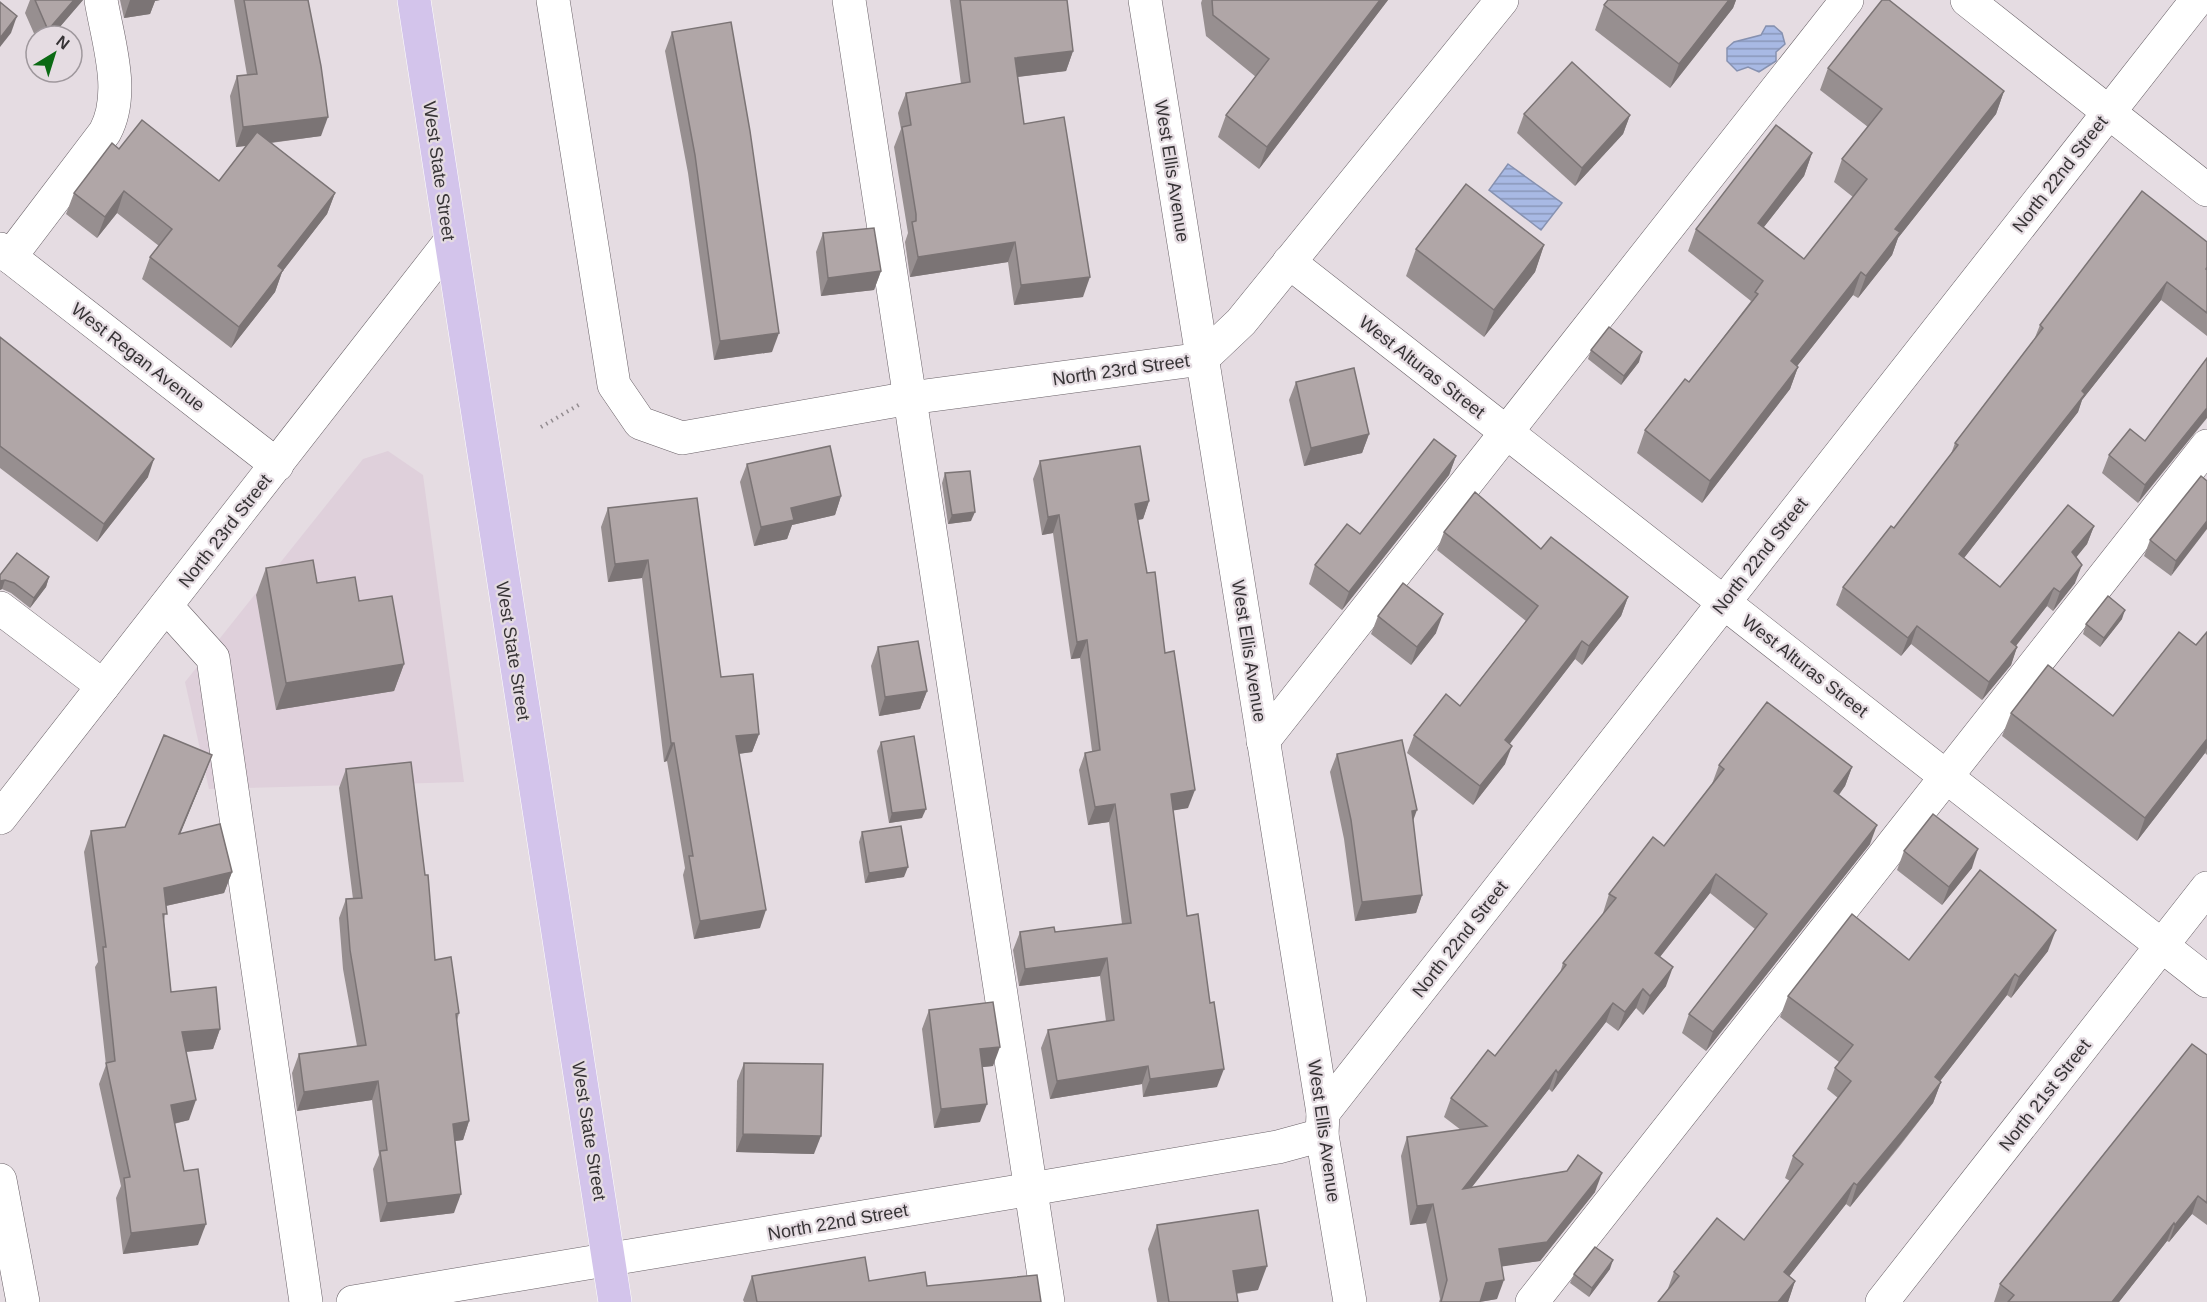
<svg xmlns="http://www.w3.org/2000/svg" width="2207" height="1302" viewBox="0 0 2207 1302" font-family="Arial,sans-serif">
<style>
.built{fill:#dfd0db}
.water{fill:url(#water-rules);stroke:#8691b0;stroke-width:1.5}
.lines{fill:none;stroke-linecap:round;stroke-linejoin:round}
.minor-casing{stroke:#6a6268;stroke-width:34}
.major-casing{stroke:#fff;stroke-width:34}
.path{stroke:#938c90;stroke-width:4;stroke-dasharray:1.5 4.5;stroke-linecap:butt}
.minor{stroke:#fff;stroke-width:33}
.major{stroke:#d3c4eb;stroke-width:33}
.wall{fill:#978f90}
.shaded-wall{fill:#7b7475}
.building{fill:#b0a6a7;stroke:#7b7475;stroke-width:1.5}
.labels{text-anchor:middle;stroke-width:4.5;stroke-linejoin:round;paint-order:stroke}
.street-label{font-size:18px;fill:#363335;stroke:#e5dce2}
</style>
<defs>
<pattern id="water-rules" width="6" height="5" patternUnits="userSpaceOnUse" patternTransform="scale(1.5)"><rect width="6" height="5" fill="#a8b9e4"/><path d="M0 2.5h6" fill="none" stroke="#8a97ba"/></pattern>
</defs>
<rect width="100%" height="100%" fill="#e5dce2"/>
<!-- built -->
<polygon class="built" points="388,451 423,475 464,782 209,789 185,682 363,459"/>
<!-- water -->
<g class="water">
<polygon points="1766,26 1774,26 1782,33 1785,44 1776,52 1776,61 1759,72 1748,67 1737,71 1727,61 1727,48 1734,42 1761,35"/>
<polygon points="1508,164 1562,203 1541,230 1489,190"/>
</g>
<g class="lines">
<defs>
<g id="minor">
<polyline points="553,0 614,385 640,423 682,438 910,398 1202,359 1241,322 1502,0"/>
<polyline points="849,0 1048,1302"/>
<polyline points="1145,0 1323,1113 1322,1135 1350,1302"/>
<polyline points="1967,0 2207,190"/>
<polyline points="0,249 277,465"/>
<path d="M10,257L105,132C126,93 108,42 101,0"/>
<polyline points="1289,262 2207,981"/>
<polyline points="166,606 213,658 306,1302"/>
<polyline points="0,608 103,686"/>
<polyline points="1263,741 1847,0"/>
<polyline points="0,818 449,243"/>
<polyline points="1323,1113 2197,0"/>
<polyline points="0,1180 23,1302"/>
<polyline points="353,1302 1031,1189 1278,1147 1322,1135"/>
<polyline points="1532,1302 2207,446"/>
<polyline points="1882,1302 2207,888"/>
</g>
<polyline id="major" points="414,0 615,1302"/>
</defs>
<!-- minor casing -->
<use href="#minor" class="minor-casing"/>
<!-- major casing -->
<use href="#major" class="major-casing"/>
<!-- path -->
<polyline class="path" points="541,427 582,403"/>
<!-- minor -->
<use href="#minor" class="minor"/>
<!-- major -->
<use href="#major" class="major"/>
</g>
<!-- wall -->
<g class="wall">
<polygon points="30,0 83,0 52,36 36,36 36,38 25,13"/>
<polygon points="120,0 160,0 155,1 150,14 124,18"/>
<polygon points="234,0 308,0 321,136 271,143 335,193 327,214 282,272 275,292 231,348 142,279 150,257 159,246 117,213 97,238 66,214 74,193 119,149 219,181 246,146 236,147 230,96 237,76 247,75"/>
<polygon points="950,0 1067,0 1073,51 1066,71 1018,77 1024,124 1083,297 1014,305 1008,262 910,277 905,242 908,233 894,147 901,129 898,113 906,93 961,84"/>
<polygon points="1202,0 1388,0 1259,169 1218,137 1226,115 1256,77 1206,36 1201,3"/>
<polygon points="1608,0 1736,0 1733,8 1670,88 1595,30 1604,5"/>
<polygon points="672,32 772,352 714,360 688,173 665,51"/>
<polygon points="1828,68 2004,91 1996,114 1898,238 1892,255 1858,298 1853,295 1797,366 1798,367 1790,389 1702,503 1637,453 1645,430 1689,382 1751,301 1688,251 1696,229 1812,153 1804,176 1763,228 1804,259 1853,197 1834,182 1842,159 1868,127 1820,90"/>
<polygon points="1524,114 1630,115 1623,134 1575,186 1517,133"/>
<polygon points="823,233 881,271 874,290 821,296 816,252"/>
<polygon points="2207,242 2207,336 2161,300 2082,400 2078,412 1964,558 2000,587 2094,526 2087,544 2076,557 2075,583 2053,611 2047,606 2016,645 2017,647 2011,665 1982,700 1911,644 1901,656 1836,605 1843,587 1894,528 1951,454 1955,443 2034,340 2040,325"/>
<polygon points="1544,245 1535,272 1484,337 1406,276 1416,249"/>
<polygon points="0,337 148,477 97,542 0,468"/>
<polygon points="1591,350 1639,362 1621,385 1588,359"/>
<polygon points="2207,358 2138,503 2102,473 2109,455 2145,441"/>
<polygon points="1296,382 1369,434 1362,453 1304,466 1289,400"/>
<polygon points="1456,456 1449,475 1342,610 1309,584 1315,565 1360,534"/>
<polygon points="1040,461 1149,501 1143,519 1138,520 1147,573 1165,653 1188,808 1173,810 1187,916 1217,1087 1143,1097 1142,1084 1050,1099 1041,1048 1048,1030 1106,1021 1100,976 1019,986 1013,950 1020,932 1055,932 1122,924 1109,822 1088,825 1079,770 1085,753 1092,751 1080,658 1071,659 1053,533 1042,535 1033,479"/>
<polygon points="747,464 841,496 835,515 792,525 787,539 754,546 740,482"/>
<polygon points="945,473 971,521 948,524 942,483"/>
<polygon points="2207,481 2171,576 2144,556 2150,540"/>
<polygon points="697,498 721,677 759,734 752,752 739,754 760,928 694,939 683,875 685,868 667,761 664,762 642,578 608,582 601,527 608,508"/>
<polygon points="1444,532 1541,549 1628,597 1621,616 1582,665 1575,659 1509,744 1505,764 1473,805 1407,753 1414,735 1460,706 1526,621 1437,550"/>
<polygon points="266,568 317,583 359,601 404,664 394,691 276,710 256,595"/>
<polygon points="0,575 49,577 46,587 30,608 11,593 2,589 0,590"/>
<polygon points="1378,616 1436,633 1411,665 1371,634"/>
<polygon points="2122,619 2100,647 2083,634 2086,624"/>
<polygon points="2207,632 2207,755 2205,753 2137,841 2002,736 2011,713 2113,716 2196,645"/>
<polygon points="878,647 927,691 920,709 879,716 871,666"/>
<polygon points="881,742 922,818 889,823 877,751"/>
<polygon points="1337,754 1413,821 1422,895 1416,913 1355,921 1344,839 1330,772"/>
<polygon points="1719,765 1852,767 1845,786 1839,795 1870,844 1706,1051 1682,1033 1689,1014 1755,929 1710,893 1660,957 1666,986 1643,1015 1636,1008 1618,1031 1606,1022 1552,1092 1549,1089 1472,1187 1595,1192 1540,1261 1501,1266 1497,1299 1480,1302 1439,1302 1440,1299 1426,1223 1410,1225 1401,1156 1407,1137 1461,1130 1444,1117 1451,1098 1495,1056 1560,973 1563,963 1604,913 1603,913 1609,894 1664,846 1712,784"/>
<polygon points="346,769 459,1013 457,1021 469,1121 463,1140 455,1141 454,1213 380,1222 373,1169 379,1155 372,1100 297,1111 292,1073 299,1054 357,1046 343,969 339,918 346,899 353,899 339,788"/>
<polygon points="204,776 180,833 232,872 224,893 166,906 164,922 171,992 220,1029 213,1049 186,1052 189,1120 174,1124 198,1245 123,1254 116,1198 121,1186 99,1084 106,1065 95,967 98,962 84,852 91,831 125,827"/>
<polygon points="862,832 904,877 865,883 859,842"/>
<polygon points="1904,851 1972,868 1942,905 1897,870"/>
<polygon points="2048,951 2011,998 2007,995 1940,1081 1941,1082 1933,1103 1899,1147 1850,1207 1846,1204 1789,1276 1795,1281 1788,1302 1658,1302 1667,1291 1674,1272 1744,1240 1790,1181 1785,1178 1793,1156 1838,1098 1827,1089 1835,1068 1839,1062 1780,1017 1788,996 1909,960"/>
<polygon points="929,1010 993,1066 982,1067 980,1122 934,1128 922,1029"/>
<polygon points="2207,1055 2207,1225 2192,1214 2169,1242 2167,1241 2119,1302 1994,1302 2000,1284"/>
<polygon points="744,1063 814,1154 736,1152 737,1081"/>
<polygon points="1157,1225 1258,1290 1236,1294 1238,1302 1157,1302 1148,1249"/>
<polygon points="1610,1269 1589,1297 1570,1283 1574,1274"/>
<polygon points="752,1276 869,1281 927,1286 1041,1302 744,1302 743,1300"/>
</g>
<!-- shaded-wall -->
<g class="shaded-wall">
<polygon points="74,0 83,0 52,36 46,36 48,30"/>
<polygon points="130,0 160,0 155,1 150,14 124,18"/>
<polygon points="1380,0 1388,0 1259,169 1267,147"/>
<polygon points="1729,0 1736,0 1733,8 1670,88 1679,64"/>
<polygon points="17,16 11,33 0,47 0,38"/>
<polygon points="1073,51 1066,71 1008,78 1015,58"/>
<polygon points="2004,91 1996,114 1898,238 1892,255 1858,298 1866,276 1895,229"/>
<polygon points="1630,115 1623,134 1575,186 1582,168"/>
<polygon points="328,117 321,136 236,147 243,127"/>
<polygon points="1812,153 1804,176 1749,246 1758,223"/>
<polygon points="124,191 117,213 97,238 105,217"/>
<polygon points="335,193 327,214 282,272 275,292 231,348 239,327 278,266"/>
<polygon points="1015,242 1008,262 910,277 918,257"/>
<polygon points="1544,245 1535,272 1484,337 1494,310"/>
<polygon points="881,271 874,290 821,296 828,278"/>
<polygon points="1861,272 1853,295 1783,384 1791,361"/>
<polygon points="1090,277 1083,297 1014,305 1021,285"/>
<polygon points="2167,282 2161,300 2082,400 2078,412 1953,572 1959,554 2082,391"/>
<polygon points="779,333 772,352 714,360 720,341"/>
<polygon points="1642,352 1639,362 1621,385 1624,376"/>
<polygon points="1798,367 1790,389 1702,503 1710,481"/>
<polygon points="2207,408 2207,418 2138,503 2145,485"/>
<polygon points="1369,434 1362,453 1304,466 1311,448"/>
<polygon points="1456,456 1449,475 1342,610 1349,592"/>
<polygon points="154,459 148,477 97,542 104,524"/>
<polygon points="841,496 835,515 792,525 787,539 754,546 761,527 791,508"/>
<polygon points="1149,501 1143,519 1128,521 1135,504"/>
<polygon points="975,512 971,521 948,524 952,515"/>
<polygon points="1059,515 1053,533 1042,535 1048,517"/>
<polygon points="2207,521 2207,529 2171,576 2176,561"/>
<polygon points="2094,526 2087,544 2066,570 2072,552"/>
<polygon points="648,560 642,578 608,582 615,564"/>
<polygon points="2082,565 2075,583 2053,611 2060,592"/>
<polygon points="49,577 46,587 30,608 34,598"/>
<polygon points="5,580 2,589 0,590 0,581"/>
<polygon points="2054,588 2047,606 2005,660 2011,642"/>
<polygon points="1628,597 1621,616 1582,665 1589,646"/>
<polygon points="2125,610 2122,619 2100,647 2104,638"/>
<polygon points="1443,614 1436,633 1411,665 1417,647"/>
<polygon points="1917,626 1911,644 1901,656 1908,638"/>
<polygon points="1087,640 1080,658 1071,659 1077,642"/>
<polygon points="1582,641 1575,659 1498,759 1505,740"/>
<polygon points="2017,647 2011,665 1982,700 1989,682"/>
<polygon points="404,664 394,691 276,710 286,683"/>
<polygon points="927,691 920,709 879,716 885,697"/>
<polygon points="759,734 752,752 729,755 736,736"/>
<polygon points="2207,739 2207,748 2205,753 2137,841 2145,818"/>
<polygon points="671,743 674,743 667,761 664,762"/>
<polygon points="1512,746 1505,764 1473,805 1480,786"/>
<polygon points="212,755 204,776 172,854 179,834"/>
<polygon points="1852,767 1845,786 1827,810 1834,791"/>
<polygon points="1195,790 1188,808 1165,812 1171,794"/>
<polygon points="1115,804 1109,822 1088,825 1095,807"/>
<polygon points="926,809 922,818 889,823 892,813"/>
<polygon points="1417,810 1410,829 1412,811"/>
<polygon points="1877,825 1870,844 1706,1051 1713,1032"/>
<polygon points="1978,849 1972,868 1942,905 1949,887"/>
<polygon points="908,867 904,877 865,883 869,873"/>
<polygon points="232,872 224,893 156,908 164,888"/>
<polygon points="1716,874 1710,893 1648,972 1655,953"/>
<polygon points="1422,895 1416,913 1355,921 1362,902"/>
<polygon points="766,910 760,928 694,939 700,921"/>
<polygon points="2056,930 2048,951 2011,998 2019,977"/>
<polygon points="1107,958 1100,976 1019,986 1025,969"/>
<polygon points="1673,967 1666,986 1643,1015 1650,996"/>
<polygon points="2015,974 2007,995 1927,1098 1935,1077"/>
<polygon points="1643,989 1636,1008 1618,1031 1625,1012"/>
<polygon points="1613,1003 1606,1022 1552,1092 1558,1073"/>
<polygon points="220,1029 213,1049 174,1053 182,1032"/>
<polygon points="1000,1047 993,1066 973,1068 980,1049"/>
<polygon points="1148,1066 1142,1084 1050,1099 1057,1081"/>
<polygon points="1224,1069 1217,1087 1143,1097 1150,1079"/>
<polygon points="1556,1070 1549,1089 1456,1207 1463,1189"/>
<polygon points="378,1081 372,1100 297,1111 304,1092"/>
<polygon points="1941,1082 1933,1103 1850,1207 1857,1185"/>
<polygon points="196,1100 189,1120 163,1126 171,1105"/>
<polygon points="987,1104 980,1122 934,1128 941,1109"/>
<polygon points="469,1121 463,1140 446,1142 453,1124"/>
<polygon points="743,1134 821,1136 814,1154 736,1152"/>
<polygon points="1602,1173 1595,1192 1540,1261 1492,1268 1499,1249"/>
<polygon points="1854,1183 1846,1204 1776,1293 1784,1272"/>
<polygon points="461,1194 454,1213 380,1222 387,1203"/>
<polygon points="2198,1196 2192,1214 2169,1242 2175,1225"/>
<polygon points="1433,1204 1426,1223 1410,1225 1417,1206"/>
<polygon points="2174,1223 2167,1241 2119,1302 2112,1302"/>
<polygon points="206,1224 198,1245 123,1254 131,1233"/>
<polygon points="1613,1260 1610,1269 1589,1297 1592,1288"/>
<polygon points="1267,1266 1258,1290 1224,1295 1233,1271"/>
<polygon points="1504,1280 1497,1299 1479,1302 1486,1283"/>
<polygon points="1795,1281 1788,1302 1778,1302"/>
</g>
<!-- building -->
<g class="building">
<polygon points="35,0 74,0 48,30"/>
<polygon points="244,0 308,0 321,66 328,117 243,127 237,76 257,74"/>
<polygon points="960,0 1067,0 1073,51 1015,58 1024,124 1064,117 1090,277 1021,285 1015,242 918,257 912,222 916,221 916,214 902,127 911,125 906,93 970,82"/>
<polygon points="1212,0 1380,0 1267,147 1226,115 1269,59 1213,15"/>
<polygon points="1608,0 1729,0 1679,64 1604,5"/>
<polygon points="1882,0 1889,0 2004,91 1895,229 1900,232 1866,276 1861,272 1791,361 1798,367 1710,481 1645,430 1685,379 1689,382 1758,294 1755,292 1763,281 1696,229 1776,125 1812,153 1758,223 1804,259 1867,179 1842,159 1882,109 1828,68"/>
<polygon points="0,2 17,16 0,38"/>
<polygon points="731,22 750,131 779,333 720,341 695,155 672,32"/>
<polygon points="1572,62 1630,115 1582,168 1524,114"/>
<polygon points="142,120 219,181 257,132 335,193 278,266 283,270 239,327 150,257 172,229 124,191 105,217 74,193 112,143 119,149"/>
<polygon points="1466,184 1544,245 1494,310 1416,249"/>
<polygon points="2142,191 2207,242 2207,267 2206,269 2207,270 2207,313 2167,282 2082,391 2085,394 1959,554 2000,587 2068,505 2094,526 2072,552 2082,565 2060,592 2054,588 2011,642 2017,647 1989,682 1917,626 1908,638 1843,587 1891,526 1894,528 1958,445 1955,443 2043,328 2040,325"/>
<polygon points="874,228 881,271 828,278 823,233"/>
<polygon points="1609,327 1642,352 1624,376 1591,350"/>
<polygon points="0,337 154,459 104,524 0,446"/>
<polygon points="2207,358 2207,408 2145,485 2109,455 2130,429 2145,441"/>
<polygon points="1354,368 1369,434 1311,448 1296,382"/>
<polygon points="1434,439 1456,456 1349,592 1315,565 1347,524 1360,534"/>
<polygon points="830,446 841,496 791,508 794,520 761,527 747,464"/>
<polygon points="1140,446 1149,501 1135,504 1147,573 1155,572 1165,653 1174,651 1195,790 1171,794 1187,916 1198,914 1210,1003 1214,1002 1224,1069 1150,1079 1148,1066 1057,1081 1048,1030 1114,1020 1107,958 1025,969 1020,932 1054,927 1055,932 1131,923 1115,804 1095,807 1085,753 1100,750 1087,640 1077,642 1059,515 1048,517 1040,461"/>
<polygon points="970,471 975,512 952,515 945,473"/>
<polygon points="2201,476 2207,481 2207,521 2176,561 2150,540"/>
<polygon points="1475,492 1541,549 1551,537 1628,597 1589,646 1582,641 1505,740 1512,746 1480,786 1414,735 1446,694 1460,706 1538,606 1444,532"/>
<polygon points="697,498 721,677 753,674 759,734 736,736 766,910 700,921 689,856 693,856 674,743 671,743 648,560 615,564 608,508"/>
<polygon points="17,553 49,577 34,598 14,583 5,580 0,581 0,575"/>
<polygon points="313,560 317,583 355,577 359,601 392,596 404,664 286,683 266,568"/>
<polygon points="1403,583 1443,614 1417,647 1378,616"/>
<polygon points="2108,596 2125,610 2104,638 2086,624"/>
<polygon points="2179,632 2196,645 2207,632 2207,739 2145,818 2011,713 2048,665 2113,716"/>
<polygon points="918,641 927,691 885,697 878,647"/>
<polygon points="1767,702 1852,767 1834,791 1877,825 1713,1032 1689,1014 1767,914 1716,874 1655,953 1673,967 1650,996 1643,989 1625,1012 1613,1003 1558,1073 1556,1070 1463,1189 1567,1171 1578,1155 1602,1173 1547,1242 1499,1249 1504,1280 1486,1283 1480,1302 1441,1302 1447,1280 1433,1204 1417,1206 1407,1137 1487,1126 1451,1098 1488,1050 1495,1056 1566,965 1563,963 1616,898 1609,894 1653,837 1664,846 1724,769 1719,765"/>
<polygon points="164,735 212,755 179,834 220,824 232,872 164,888 167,914 163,914 171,992 216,987 220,1029 182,1032 196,1100 171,1105 184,1171 198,1169 206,1224 131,1233 124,1178 130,1177 106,1063 115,1061 103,947 106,947 91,831 125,827"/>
<polygon points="914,736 926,809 892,813 881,742"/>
<polygon points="1402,740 1417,810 1412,811 1422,895 1362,902 1351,820 1337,754"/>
<polygon points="411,762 425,875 428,875 435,960 451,957 459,1013 456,1014 469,1121 453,1124 461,1194 387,1203 380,1151 387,1150 378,1081 304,1092 299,1054 366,1045 350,950 346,899 362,898 346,769"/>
<polygon points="1933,814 1978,849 1949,887 1904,851"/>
<polygon points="901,826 908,867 869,873 862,832"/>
<polygon points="1980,870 2056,930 2019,977 2015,974 1935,1077 1941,1082 1907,1125 1857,1185 1854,1183 1784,1272 1795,1281 1778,1302 1658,1302 1679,1276 1674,1272 1717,1218 1744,1240 1803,1164 1793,1156 1851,1081 1835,1068 1853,1045 1788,996 1852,914 1909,960"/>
<polygon points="993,1002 1000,1047 980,1049 987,1104 941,1109 929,1010"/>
<polygon points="2192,1044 2207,1055 2207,1203 2198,1196 2175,1225 2174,1223 2112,1302 2008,1302 2014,1295 2000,1284"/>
<polygon points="744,1063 823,1064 821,1136 743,1134"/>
<polygon points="1258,1210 1267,1266 1233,1271 1238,1302 1169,1302 1157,1225"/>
<polygon points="1595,1247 1613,1260 1592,1288 1574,1274"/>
<polygon points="865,1257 869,1281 925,1272 927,1286 1037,1275 1041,1302 757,1302 752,1276"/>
</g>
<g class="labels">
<!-- street labels -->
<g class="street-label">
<text transform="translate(439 171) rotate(82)" y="6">West State Street</text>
<text transform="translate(1172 171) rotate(81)" y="6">West Ellis Avenue</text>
<text transform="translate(2060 174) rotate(-52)" y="6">North 22nd Street</text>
<text transform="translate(138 357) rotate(38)" y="6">West Regan Avenue</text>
<text transform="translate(1422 367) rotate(38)" y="6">West Alturas Street</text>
<text transform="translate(1121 370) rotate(-8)" y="6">North 23rd Street</text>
<text transform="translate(225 531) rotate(-52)" y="6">North 23rd Street</text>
<text transform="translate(1760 556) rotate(-52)" y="6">North 22nd Street</text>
<text transform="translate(513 651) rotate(81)" y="6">West State Street</text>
<text transform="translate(1249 651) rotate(81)" y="6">West Ellis Avenue</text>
<text transform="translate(1805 666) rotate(38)" y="6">West Alturas Street</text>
<text transform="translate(1460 939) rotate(-52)" y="6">North 22nd Street</text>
<text transform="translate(2045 1095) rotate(-52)" y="6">North 21st Street</text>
<text transform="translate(589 1131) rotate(81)" y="6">West State Street</text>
<text transform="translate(1324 1131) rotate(82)" y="6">West Ellis Avenue</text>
<text transform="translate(838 1222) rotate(-10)" y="6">North 22nd Street</text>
</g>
</g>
<!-- north arrow -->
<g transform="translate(54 54) rotate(38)"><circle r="28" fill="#e5dce2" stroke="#9f989d" stroke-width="1.5"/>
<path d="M0-4.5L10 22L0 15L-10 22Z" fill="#0b6a14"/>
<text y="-9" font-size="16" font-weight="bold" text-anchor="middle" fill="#363335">N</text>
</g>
</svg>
